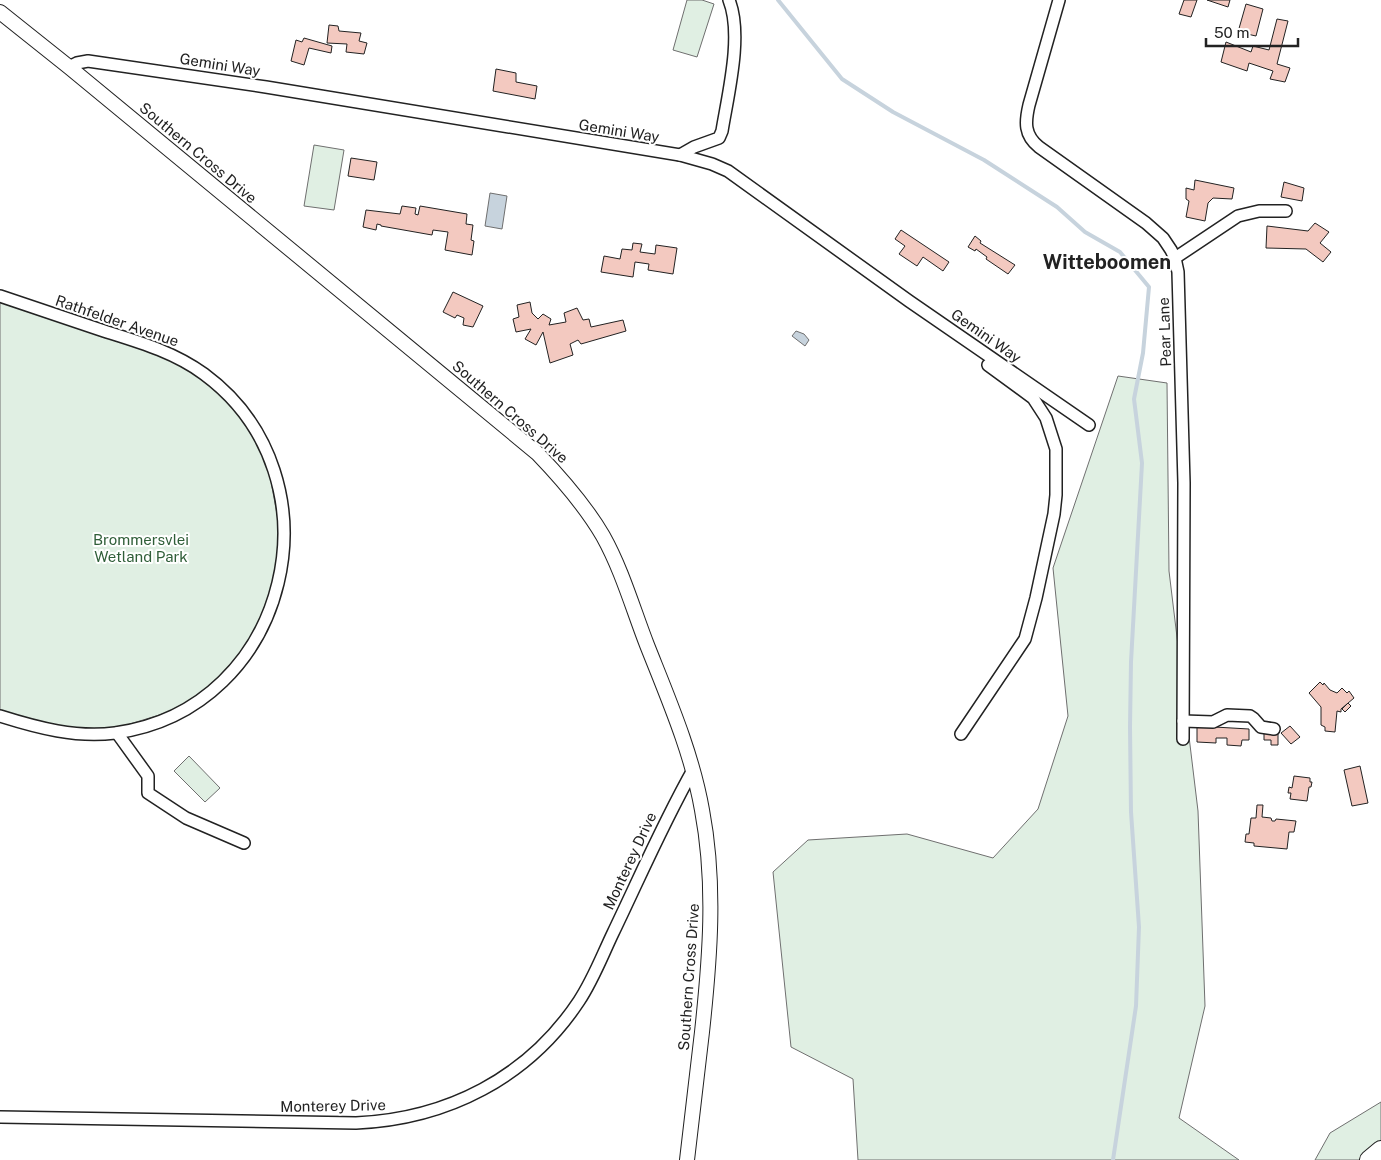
<svg xmlns="http://www.w3.org/2000/svg" width="1381" height="1160" viewBox="0 0 1381 1160" font-family="'Public Sans',sans-serif">
<style>
.green{fill:#e0efe3;stroke:#6f6f6f}
.water{fill:#c7d3dd;stroke:#6f6f6f}
.lines{fill:none;stroke-linecap:round;stroke-linejoin:round}
.stream{stroke:#c7d3dd;stroke-width:4}
.building{fill:#f3c9c0;stroke:#222}
.minor-casing{stroke:#222;stroke-width:14}
.tertiary-casing{stroke:#222;stroke-width:16}
.primary-casing{stroke:#222;stroke-width:20}
.minor{stroke:#fff;stroke-width:11}
.tertiary{stroke:#fff;stroke-width:14}
.primary{stroke:#fff;stroke-width:18}
.labels{text-anchor:middle;stroke-width:4;stroke-linejoin:round;paint-order:stroke}
.street-label{font-size:15px;fill:#222;stroke:#fff}
.park-label{font-size:15px;fill:#2f5e38;stroke:#fff}
.district-label{font-size:20px;font-weight:bold;fill:#222;stroke:#fff}
</style>
<rect width="100%" height="100%" fill="#fff"/>
<!-- green -->
<g class="green">
<polygon points="687,0 702,0 714,4 697,57 673,50"/>
<polygon points="314,145 344,150 334,210 304,206"/>
<polygon points="0,296 157,348 225,393 265,448 284,553 248,652 195,704 94,735 0,716"/>
<polygon points="1118,376 1167,383 1169,571 1198,811 1205,1006 1179,1118 1239,1160 858,1160 853,1079 791,1047 773,872 808,840 907,834 993,858 1038,809 1068,716 1053,568"/>
<polygon points="189,756 220,788 205,802 174,771"/>
<polygon points="1381,1102 1381,1160 1315,1160 1330,1133"/>
</g>
<!-- water -->
<g class="water">
<polygon points="490,193 507,196 502,229 485,226"/>
<polygon points="796,331 804,334 809,340 805,346 792,336"/>
</g>
<g class="lines">
<!-- stream -->
<polyline class="stream" points="778,0 842,79 893,112 984,160 1057,207 1085,232 1120,252 1149,287 1143,353 1134,399 1142,463 1131,662 1130,727 1131,812 1139,927 1136,1006 1113,1160"/>
</g>
<!-- building -->
<g class="building">
<polygon points="1184,0 1197,0 1191,17 1179,14"/>
<polygon points="1207,0 1230,0 1228,7"/>
<polygon points="1246,4 1263,9 1256,36 1238,32"/>
<polygon points="1277,19 1288,21 1277,64 1290,68 1285,82 1270,79 1273,71 1249,63 1247,71 1221,62 1226,42 1251,52 1253,46 1269,50"/>
<polygon points="329,25 338,26 339,31 361,33 359,41 367,43 364,54 346,52 347,44 327,43"/>
<polygon points="304,38 332,46 331,53 309,48 304,65 291,61 296,40 302,42"/>
<polygon points="496,69 516,73 516,82 537,86 535,99 493,91"/>
<polygon points="351,158 377,162 374,180 348,176"/>
<polygon points="1195,180 1234,188 1232,199 1213,198 1208,203 1205,221 1186,217 1189,201 1186,199 1186,188 1194,190"/>
<polygon points="1284,182 1304,188 1302,201 1281,197"/>
<polygon points="402,206 416,208 415,214 418,215 420,206 467,214 466,224 473,225 471,240 474,241 472,255 445,250 448,232 433,230 432,235 381,226 381,225 377,224 376,230 363,227 366,210 400,214"/>
<polygon points="1315,223 1329,232 1320,243 1331,252 1323,262 1306,249 1266,248 1267,226 1308,231"/>
<polygon points="901,230 949,262 943,271 923,257 917,266 899,254 905,246 895,239"/>
<polygon points="975,236 981,241 980,243 1015,265 1008,274 986,259 987,257 976,249 975,251 968,247"/>
<polygon points="633,243 642,244 640,252 655,254 656,245 677,248 673,274 648,270 649,264 635,262 633,277 601,272 604,256 620,259 622,249 632,250"/>
<polygon points="453,292 483,306 473,327 463,325 464,318 457,315 455,318 443,312"/>
<polygon points="530,302 532,313 538,319 543,314 551,319 549,325 566,322 564,313 577,308 583,320 589,319 591,327 623,320 626,331 581,344 578,340 570,344 573,355 550,363 543,332 536,345 525,339 531,329 516,332 513,319 519,317 517,305"/>
<polygon points="1320,682 1323,685 1324,683 1330,690 1337,693 1342,688 1347,693 1349,691 1354,698 1341,709 1341,712 1337,711 1335,732 1325,731 1325,727 1321,725 1321,707 1309,693"/>
<polygon points="1348,703 1351,706 1345,712 1342,709"/>
<polygon points="1197,726 1249,729 1249,740 1242,740 1241,746 1227,745 1227,738 1216,738 1216,743 1197,742"/>
<polygon points="1290,726 1300,737 1291,744 1281,733"/>
<polygon points="1264,733 1278,733 1278,745 1271,745 1271,740 1264,740"/>
<polygon points="1360,766 1368,803 1352,806 1344,770"/>
<polygon points="1294,776 1310,778 1310,782 1312,782 1311,787 1309,787 1307,801 1290,799 1291,793 1288,793 1289,787 1292,788"/>
<polygon points="1257,805 1263,805 1262,817 1271,818 1272,821 1275,821 1276,819 1296,821 1294,832 1289,832 1287,849 1254,846 1254,843 1245,842 1246,834 1249,834 1251,818 1256,818"/>
</g>
<g class="lines">
<defs>
<g id="minor">
<path d="M1059,0L1029,105C1025,122 1024,135 1039,147L1146,223L1163,238L1171,250L1175,258L1178,272L1184,483L1183,739"/>
<polyline points="69,67 77,63 88,61 266,87 680,155 712,164 728,171 909,301 1089,425"/>
<path d="M680,155L694,147L719,138L722,131C728,94 743,35 729,0"/>
<polyline points="1175,258 1238,216 1259,211 1286,211"/>
<path d="M0,296C35,308 69,319 104,331C139,342 174,352 204,374C344,477 291,709 115,733C76,738 38,728 0,716"/>
<polyline points="1183,721 1213,722 1227,715 1250,716 1253,718 1261,727 1274,729"/>
<polyline points="117,733 148,776 148,793 186,818 244,843"/>
<polyline points="961,734 1025,639 1036,598 1054,514 1056,495 1056,449 1046,418 1033,398 988,365"/>
<path d="M0,1117L356,1123C447,1119 528,1078 579,1001C593,980 602,956 613,933C639,879 663,823 693,770"/>
</g>
<path id="tertiary" d="M0,12L69,67L537,453C562,479 585,505 603,536C622,570 633,609 647,645C668,698 692,753 702,810C716,884 710,958 702,1032C697,1075 692,1117 687,1160"/>
<polyline id="primary" points="1369,1160 1381,1150"/>
</defs>
<!-- minor casing -->
<use href="#minor" class="minor-casing"/>
<!-- tertiary casing -->
<use href="#tertiary" class="tertiary-casing"/>
<!-- primary casing -->
<use href="#primary" class="primary-casing"/>
<!-- minor -->
<use href="#minor" class="minor"/>
<!-- tertiary -->
<use href="#tertiary" class="tertiary"/>
<!-- primary -->
<use href="#primary" class="primary"/>
</g>
<g class="labels">
<!-- street labels -->
<g class="street-label">
<text transform="translate(220 65) rotate(9)" y="5">Gemini Way</text>
<text transform="translate(619 131) rotate(9)" y="5">Gemini Way</text>
<text transform="translate(198 153) rotate(40)" y="5">Southern Cross Drive</text>
<text transform="translate(117 321) rotate(19)" y="5">Rathfelder Avenue</text>
<text transform="translate(1165 332) rotate(-92)" y="5">Pear Lane</text>
<text transform="translate(986 336) rotate(35)" y="5">Gemini Way</text>
<text transform="translate(510 412) rotate(41)" y="5">Southern Cross Drive</text>
<text transform="translate(630 861) rotate(-65)" y="5">Monterey Drive</text>
<text transform="translate(689 977) rotate(-86)" y="5">Southern Cross Drive</text>
<text transform="translate(333 1106) rotate(-1)" y="5">Monterey Drive</text>
</g>
<!-- park labels -->
<g class="park-label">
<text x="141" y="545">Brommersvlei<tspan x="141" dy="17">Wetland Park</tspan></text>
</g>
<!-- district labels -->
<g class="district-label">
<text x="1107" y="269">Witteboomen</text>
</g>
</g>
<!-- scale -->
<path d="M1206 38v8h92v-8" fill="none" stroke="#222222" stroke-width="2.5"/>
<text x="1214" y="38" font-size="15" fill="#222222" stroke="#ffffff" stroke-width="4" paint-order="stroke">50 m</text>
</svg>
